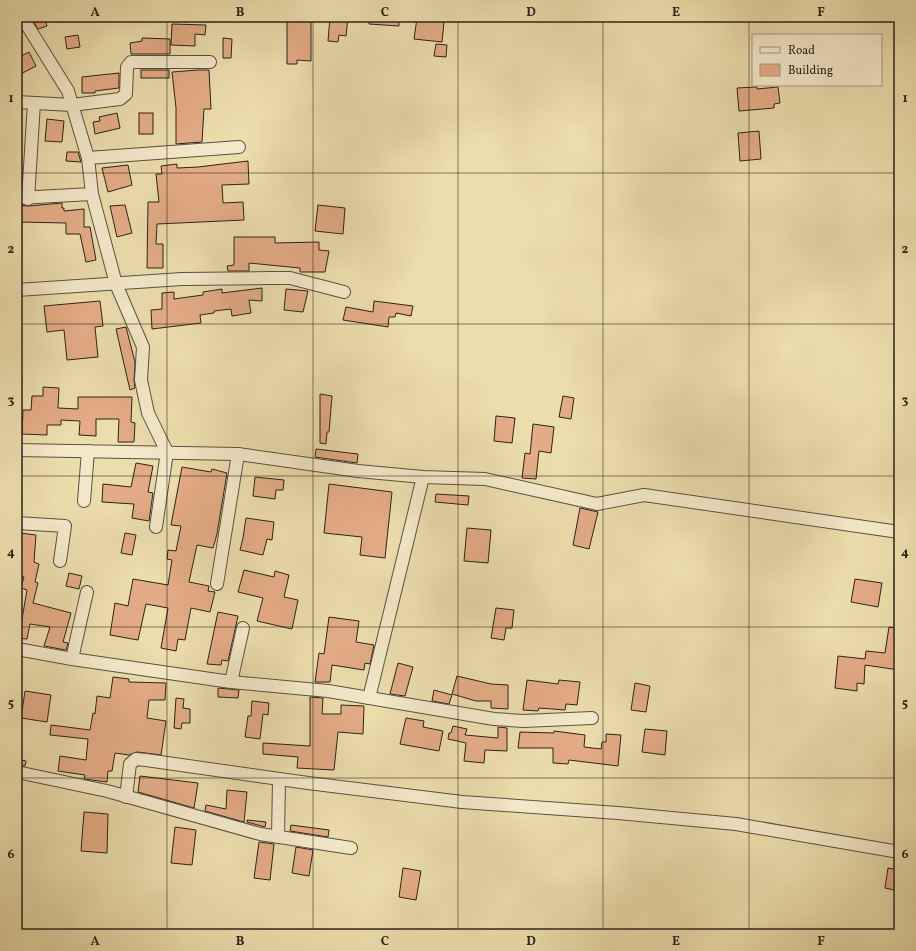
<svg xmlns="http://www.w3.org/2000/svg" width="916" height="951" viewBox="0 0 916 951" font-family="Vollkorn,serif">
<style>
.building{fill:#e4ac86;stroke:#2b231a}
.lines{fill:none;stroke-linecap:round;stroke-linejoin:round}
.street-casing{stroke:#5b523f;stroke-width:14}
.street{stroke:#f3e9ca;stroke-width:12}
.grid{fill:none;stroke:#2b231a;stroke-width:1;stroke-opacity:0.55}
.neatline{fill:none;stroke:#2b231a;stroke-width:1.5}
.grid-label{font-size:13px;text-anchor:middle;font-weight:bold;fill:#2b231a}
</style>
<rect width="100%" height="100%" fill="#ecddad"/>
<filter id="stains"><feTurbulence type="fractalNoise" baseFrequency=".005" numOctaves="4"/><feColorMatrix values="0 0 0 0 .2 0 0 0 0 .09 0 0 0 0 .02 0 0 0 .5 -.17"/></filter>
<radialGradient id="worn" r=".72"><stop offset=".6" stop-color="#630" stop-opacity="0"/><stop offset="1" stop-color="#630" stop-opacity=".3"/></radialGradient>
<!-- building -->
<g class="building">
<polygon points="31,17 44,17 47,26 38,29"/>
<polygon points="287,17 311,17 311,61 297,60 297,64 287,64"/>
<polygon points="330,17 348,17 346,36 339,35 338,42 328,41"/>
<polygon points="369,17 399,17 399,26 369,24"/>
<polygon points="417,18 444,22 442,42 414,39"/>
<polygon points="172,24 206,25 205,35 195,34 195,46 171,45"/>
<polygon points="78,35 80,47 67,49 65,37"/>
<polygon points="142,38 170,39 170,54 131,54 130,43 142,41"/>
<polygon points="223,38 232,39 231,58 223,58"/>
<polygon points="436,44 447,45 446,57 434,56"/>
<polygon points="29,52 36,66 17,76 17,58"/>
<rect x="141" y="70" width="28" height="8"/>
<polygon points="198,70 209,70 211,109 204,109 202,142 176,144 176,108 172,72"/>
<polygon points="119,73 119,88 95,91 95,93 82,93 82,77"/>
<polygon points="757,87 757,89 778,87 780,103 774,104 774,108 739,111 737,88"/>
<polygon points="117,113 120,128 95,134 93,122 100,121 99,117"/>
<rect x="139" y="113" width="14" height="21"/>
<polygon points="47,119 64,121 62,142 45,141"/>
<polygon points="759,131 761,159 740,161 738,133"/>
<polygon points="67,152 78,152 81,162 66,161"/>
<polygon points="248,161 249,184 222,185 223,203 243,202 244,220 157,224 156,244 163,244 163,268 147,268 148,202 159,202 156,174 162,174 161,166 177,164 177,168 198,167"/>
<polygon points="128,165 132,185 108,192 102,168"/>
<polygon points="62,203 62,208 64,208 64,211 84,209 84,227 90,227 96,260 86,262 80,234 66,234 66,223 17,222 17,205 28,206"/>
<polygon points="125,205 132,233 117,237 110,206"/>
<polygon points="318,205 345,208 343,234 315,231"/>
<polygon points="234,237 275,237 275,243 319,242 319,250 329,251 325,272 300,272 300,268 249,263 249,271 228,271 227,266 234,265"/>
<polygon points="262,288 262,301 249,300 251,313 232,316 231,309 214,311 214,313 200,315 201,323 152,329 151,310 162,309 162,293 174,292 174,299 203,295 203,292 222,289 222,293"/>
<polygon points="286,289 308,291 303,312 284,310"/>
<polygon points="100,301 103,326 95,327 98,357 67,360 64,330 47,332 44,306"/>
<polygon points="374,301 413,306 411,316 396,313 395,317 389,317 388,327 343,320 346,307 373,312"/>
<polygon points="126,327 135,362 134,380 135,388 130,390 116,329"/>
<polygon points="43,387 59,388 58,408 78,409 78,397 132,397 131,422 135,423 134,442 118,442 119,419 96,419 96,436 79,435 80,421 61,420 61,425 47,425 47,435 22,434 23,410 31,410 32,396 43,396"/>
<polygon points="320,394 332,396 329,432 327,432 326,444 320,443"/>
<polygon points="563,396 574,398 571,419 559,417"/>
<polygon points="496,416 515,418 512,443 494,441"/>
<polygon points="533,424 554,427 551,453 539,451 536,479 522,478 525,453 530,454"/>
<polygon points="316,449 358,454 357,463 315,457"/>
<polygon points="136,463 153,466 148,492 153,493 149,521 132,518 134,504 102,502 103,484 131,487"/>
<polygon points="182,467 211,472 212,469 227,473 217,534 213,548 197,545 189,582 209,586 208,591 215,592 210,612 191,608 185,640 178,639 176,651 161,648 168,608 146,604 138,640 110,635 115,603 128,606 133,579 168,585 172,560 167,559 168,550 176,551 181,526 171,525"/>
<polygon points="255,477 284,480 283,490 276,490 275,499 253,496"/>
<polygon points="329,484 392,492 385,558 360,555 362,537 324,533"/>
<polygon points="436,494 469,496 468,505 435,502"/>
<polygon points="580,508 598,512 589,549 573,545"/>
<polygon points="246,518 274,522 272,540 267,539 263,555 240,550 243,538"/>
<polygon points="467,528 491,530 488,563 464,561"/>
<polygon points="20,533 36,535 34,562 39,564 35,582 38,583 33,603 71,613 63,642 68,643 66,650 44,646 50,627 30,624 27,639 17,638 17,625 21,625 27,590 21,588 24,577 17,575"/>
<polygon points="125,533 136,535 132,555 121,553"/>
<polygon points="244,570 274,577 275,571 289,575 284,597 298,600 292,629 257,621 263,598 238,592"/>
<polygon points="69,573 82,576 79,589 66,586"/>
<polygon points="855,579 882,583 878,607 851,602"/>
<polygon points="496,608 514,610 512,628 506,628 504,640 491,638"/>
<polygon points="218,612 238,616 228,661 222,660 221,665 207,664"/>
<polygon points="329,617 359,621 356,642 374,645 370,664 365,663 364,670 332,665 330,682 315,682 319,653 324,654"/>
<polygon points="889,627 899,629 899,670 865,665 864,684 857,683 857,691 835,688 838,656 865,659 866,651 885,653"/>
<polygon points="398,663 413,667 405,696 390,694"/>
<polygon points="457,676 491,684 508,685 508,709 491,708 491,701 476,701 452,694"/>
<polygon points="113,677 129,679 129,682 166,683 165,700 149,700 147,718 166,721 161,755 137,752 129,755 115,753 112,771 108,771 107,782 84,779 85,775 58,771 60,756 86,760 88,739 50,735 51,725 90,730 93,713 95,714 97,696 110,698"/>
<polygon points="527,680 558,684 559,680 580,682 577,705 566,704 565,710 539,708 538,711 523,710"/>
<polygon points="635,683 650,686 646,712 631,710"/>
<polygon points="218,688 239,690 238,698 218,697"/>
<polygon points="434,690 452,695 449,704 432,701"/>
<polygon points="25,691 51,695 47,722 21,718"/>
<polygon points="310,697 323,698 322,714 341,714 341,705 364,706 363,734 338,732 334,770 297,768 298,757 263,754 263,743 310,746"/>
<polygon points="176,698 184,699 183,708 190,709 190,723 182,723 181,729 174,728"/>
<polygon points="252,701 269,703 268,715 263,714 260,739 245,737 248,716 251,716"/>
<polygon points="406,718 424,721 423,727 443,731 439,751 400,744"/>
<polygon points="453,726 467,729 465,735 498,738 498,727 507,728 507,751 485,750 484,763 464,761 466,743 448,739 449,733 451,733"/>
<polygon points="645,729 667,731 665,755 642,752"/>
<polygon points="554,731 585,735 584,747 601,749 602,742 606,742 606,734 621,735 618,766 569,760 568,764 553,763 553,748 518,748 520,732 554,733"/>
<polygon points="17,759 26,761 25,766 17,765"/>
<polygon points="140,776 198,783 194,808 138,792"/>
<polygon points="227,790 247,792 244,822 205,811 206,805 226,809"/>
<polygon points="84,812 108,814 107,853 81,851"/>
<polygon points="247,820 266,822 265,827 247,822"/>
<polygon points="291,825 329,830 328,837 290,831"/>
<polygon points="175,827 196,830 192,865 171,863"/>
<polygon points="259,842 274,844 270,880 254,878"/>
<polygon points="296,847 313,850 309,876 292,873"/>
<polygon points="403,868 421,871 416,900 399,897"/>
<polygon points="888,868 899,870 899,891 885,888"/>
</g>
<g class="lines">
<defs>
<g id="street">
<polyline points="22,17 68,91 88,158 92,194 116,284 143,347 141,380 148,413 167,452 156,527"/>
<polyline points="17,102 72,105 120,99 126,94 127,67 131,62 210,62"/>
<polyline points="88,158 239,147"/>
<polyline points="17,198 92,194"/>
<polyline points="28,199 34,103"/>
<polyline points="17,290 182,279 271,278 290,278 344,292"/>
<polyline points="17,450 238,454 358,471 423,477 485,479 597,504 644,495 899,532"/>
<polyline points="84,501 88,451"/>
<polyline points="17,523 65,526 60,561"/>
<polyline points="217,584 238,454"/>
<polyline points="17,649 72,659 231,682 328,691 494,719 523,721 592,718"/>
<polyline points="72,659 87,592"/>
<polyline points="231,682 243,628"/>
<polyline points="369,698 423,477"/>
<polyline points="17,772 107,791 260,834 351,848"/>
<polyline points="126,797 130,764 136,759 146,760 308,783 462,802 618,813 736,824 899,852"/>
<polyline points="278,837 279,779"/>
</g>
</defs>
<!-- street casing -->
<use href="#street" class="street-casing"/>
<!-- street -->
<use href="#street" class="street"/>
</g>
<!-- grid -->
<path class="grid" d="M167,17V934M313,17V934M458,17V934M603,17V934M749,17V934M17,173H899M17,324H899M17,476H899M17,627H899M17,778H899"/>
<!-- margin -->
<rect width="916" height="951" fill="none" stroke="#ecddad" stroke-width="44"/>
<!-- legend -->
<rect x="752" y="34" width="130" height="52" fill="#f3e9ca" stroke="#a39a84"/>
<rect x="760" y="47" width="20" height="6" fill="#f3e9ca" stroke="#a39a84"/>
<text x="788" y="54" font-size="12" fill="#2b231a">Road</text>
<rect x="760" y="64" width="20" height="12" fill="#e4ac86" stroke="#a39a84"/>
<text x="788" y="74" font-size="12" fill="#2b231a">Building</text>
<rect x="22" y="22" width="872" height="907" class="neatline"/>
<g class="grid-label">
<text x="95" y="16">A</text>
<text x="240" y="16">B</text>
<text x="385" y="16">C</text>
<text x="531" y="16">D</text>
<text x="676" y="16">E</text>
<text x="821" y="16">F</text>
<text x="11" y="102">1</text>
<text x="905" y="102">1</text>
<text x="11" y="253">2</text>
<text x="905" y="253">2</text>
<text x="11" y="404">3</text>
<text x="905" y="404">3</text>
<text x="11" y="556">4</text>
<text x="905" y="556">4</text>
<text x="11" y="707">5</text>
<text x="905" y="707">5</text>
<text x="11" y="858">6</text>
<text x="905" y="858">6</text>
<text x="95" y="945">A</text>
<text x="240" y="945">B</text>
<text x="385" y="945">C</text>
<text x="531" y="945">D</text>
<text x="676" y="945">E</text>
<text x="821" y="945">F</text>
</g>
<rect width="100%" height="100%" filter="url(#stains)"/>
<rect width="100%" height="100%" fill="url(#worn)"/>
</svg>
